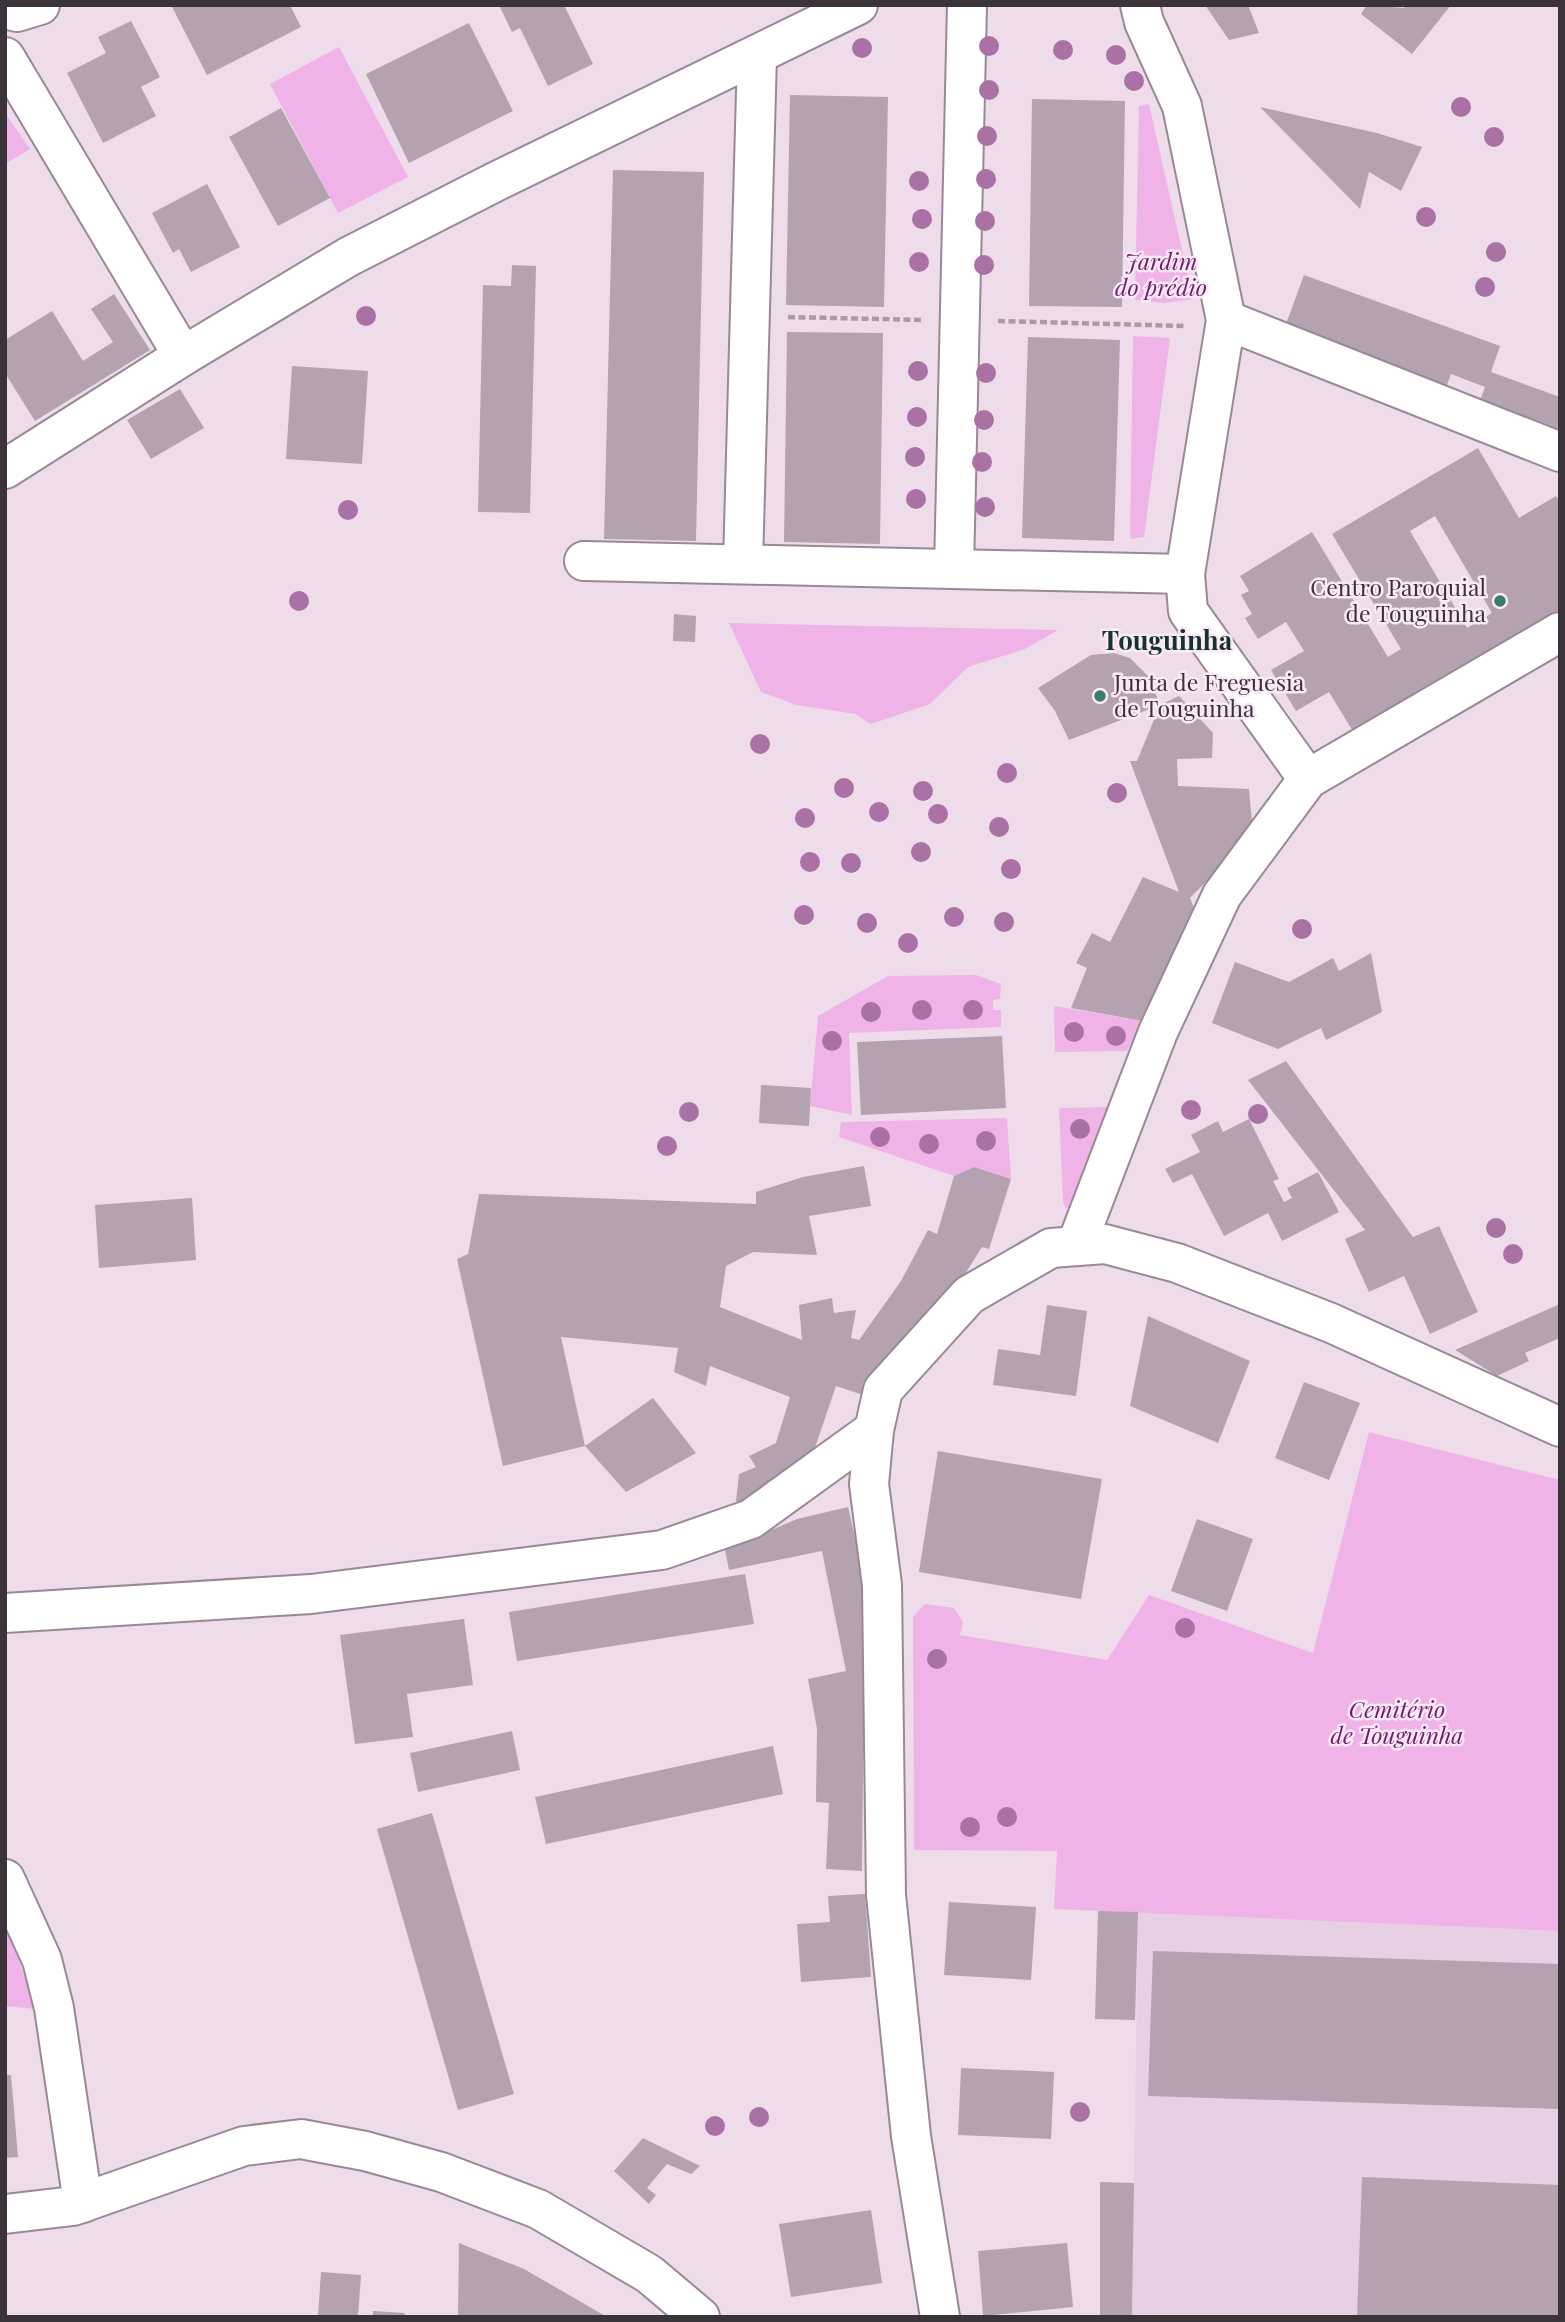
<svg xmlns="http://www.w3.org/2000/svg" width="1565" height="2322" viewBox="0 0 1565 2322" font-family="'Playfair Display',serif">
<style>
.built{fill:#e7cfe4}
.green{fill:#f0b3e7}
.building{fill:#b4a2b1;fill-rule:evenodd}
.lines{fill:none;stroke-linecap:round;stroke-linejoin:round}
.minor-casing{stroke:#998896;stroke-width:42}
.secondary-casing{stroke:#998896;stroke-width:42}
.path{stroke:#a89aa6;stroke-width:4.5;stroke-dasharray:7 3.5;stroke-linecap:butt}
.minor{stroke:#fff;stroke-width:38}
.secondary{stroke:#fff;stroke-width:38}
.tree{fill:#a971a4}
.poi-dot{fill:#377c71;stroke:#fbe9f8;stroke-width:2.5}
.labels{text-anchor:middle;stroke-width:5;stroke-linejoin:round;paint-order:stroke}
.park-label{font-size:23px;font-style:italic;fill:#71196a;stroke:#fbe9f8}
.poi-label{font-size:23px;fill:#3a3339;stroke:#fbe9f8;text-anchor:end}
.quarter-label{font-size:26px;font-weight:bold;fill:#12332e;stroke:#fbe9f8}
</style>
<rect width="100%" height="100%" fill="#eedceb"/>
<!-- built -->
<polygon class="built" points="1138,1912 1560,1931 1560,2317 1132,2317"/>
<!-- green -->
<g class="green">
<polygon points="339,47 408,177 338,213 270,84"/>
<polygon points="1149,104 1193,299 1164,303 1135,300 1139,106"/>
<polygon points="5,113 30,149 5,164"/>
<polygon points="1133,336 1170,338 1144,537 1130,539"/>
<polygon points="729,623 1058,630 1025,649 968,667 930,704 871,724 855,714 796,705 761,692"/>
<polygon points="976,975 1001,984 1000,999 993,1000 993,1010 1001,1010 1001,1027 849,1033 852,1115 810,1106 818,1016 888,976"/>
<polygon points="1054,1006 1143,1021 1127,1051 1055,1052"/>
<polygon points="1109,1107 1075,1204 1066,1209 1063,1202 1059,1108"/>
<polygon points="1007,1118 1011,1179 974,1167 954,1176 839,1137 841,1122"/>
<polygon points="1369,1432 1560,1480 1560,1931 1054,1909 1057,1851 914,1850 913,1617 925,1604 954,1608 963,1622 960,1635 1107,1660 1149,1595 1313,1653"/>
<polygon points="5,1922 36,2009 5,2006"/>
</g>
<!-- building -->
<g class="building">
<polygon points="171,5 290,5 301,27 207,75"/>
<polygon points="499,5 564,5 593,64 548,86 520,28 512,32"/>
<polygon points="1205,5 1248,5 1259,33 1229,40"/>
<polygon points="1367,5 1404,8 1406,5 1451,5 1412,54 1361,14"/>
<polygon points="131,21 160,77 141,87 156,116 103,143 67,73 106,53 98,37"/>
<polygon points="469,23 513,111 409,163 366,74"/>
<polygon points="790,95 888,97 884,307 786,305"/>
<polygon points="1032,99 1125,101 1122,307 1029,306"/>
<polygon points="1260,107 1377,133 1422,147 1401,191 1369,172 1360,209"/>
<polygon points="281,108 330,198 278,226 229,137"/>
<polygon points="613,170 704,172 696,541 604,539"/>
<polygon points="207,184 240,247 191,272 179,249 173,253 152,213"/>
<polygon points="512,265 536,266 530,513 478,512 483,285 511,286"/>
<polygon points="1304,275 1500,346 1491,372 1560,397 1560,433 1478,406 1485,387 1451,374 1444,393 1286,324"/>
<polygon points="114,294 150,350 35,421 5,373 5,340 52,311 83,361 113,342 91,309"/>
<polygon points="787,332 883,333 880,544 784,542"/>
<polygon points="1028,337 1120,340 1114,541 1022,538"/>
<polygon points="292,366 368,371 362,464 286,459"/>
<polygon points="180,389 204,428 151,459 127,420"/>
<path d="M1478,448L1519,518L1556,496L1560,502V617L1357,738L1329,692L1296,711L1271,670L1304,651L1286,622L1258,639L1245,618L1252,614L1241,595L1249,591L1240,576L1312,532L1388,657L1401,649L1332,534ZM1435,516L1492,613L1467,628L1410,531Z"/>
<polygon points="674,614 696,616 695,642 673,641"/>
<polygon points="1114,653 1130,658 1149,677 1160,705 1179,696 1213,733 1212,758 1177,759 1178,786 1249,789 1253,834 1190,898 1197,916 1143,1021 1071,1008 1087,968 1076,963 1092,933 1110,942 1143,877 1179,892 1130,761 1137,761 1160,705 1069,740 1055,711 1038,688 1091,655"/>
<polygon points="1371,953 1382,1012 1326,1040 1321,1028 1278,1049 1212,1023 1235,962 1289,982 1333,958 1339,971"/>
<polygon points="1002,1036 1006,1108 861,1115 857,1042"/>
<polygon points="1286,1061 1413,1237 1439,1226 1478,1312 1430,1334 1404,1276 1369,1292 1345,1239 1365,1230 1248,1080"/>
<polygon points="761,1085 811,1088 809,1126 759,1123"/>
<polygon points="1249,1119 1279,1179 1273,1181 1284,1202 1292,1198 1287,1188 1318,1172 1339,1212 1282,1241 1268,1213 1224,1236 1192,1174 1173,1183 1165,1169 1200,1152 1191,1135 1218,1121 1223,1132"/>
<polygon points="864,1166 871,1206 809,1216 817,1255 753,1252 726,1266 720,1307 802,1340 799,1305 832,1298 834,1313 856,1310 851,1338 859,1340 901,1281 928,1230 937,1234 954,1176 974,1167 1011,1179 989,1249 982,1247 945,1306 863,1395 836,1386 809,1465 742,1509 736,1501 739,1474 756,1467 749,1456 776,1443 790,1397 710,1366 706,1386 674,1372 678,1348 561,1337 585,1446 653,1398 696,1453 626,1492 585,1446 503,1466 457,1259 468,1254 479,1194 756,1204 756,1192 803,1177"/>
<polygon points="192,1198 196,1260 99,1268 95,1205"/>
<polygon points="1560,1304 1560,1338 1525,1353 1529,1361 1497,1376 1455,1350"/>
<polygon points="1047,1305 1087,1311 1076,1396 993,1385 998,1349 1040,1355"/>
<polygon points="1148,1316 1250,1361 1218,1443 1130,1406"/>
<polygon points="1304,1382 1360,1403 1329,1480 1275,1458"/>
<polygon points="938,1451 1102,1479 1081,1599 919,1572"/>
<polygon points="848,1507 865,1582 862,1871 826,1869 829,1803 816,1802 817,1729 808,1679 846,1671 822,1551 729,1570 725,1550 797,1519"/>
<polygon points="1197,1519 1253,1539 1227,1611 1171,1591"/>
<polygon points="745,1574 754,1624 517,1661 509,1612"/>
<polygon points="464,1619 473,1685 407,1694 413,1737 355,1744 340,1635"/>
<polygon points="512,1731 520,1770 418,1792 410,1753"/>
<polygon points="773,1746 783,1794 546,1844 535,1797"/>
<polygon points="432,1813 514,2094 458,2110 377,1829"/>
<polygon points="865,1894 871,1977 801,1982 797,1924 830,1922 828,1896"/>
<polygon points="949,1902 1036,1907 1031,1980 944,1975"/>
<polygon points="1098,1911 1138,1912 1135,2020 1095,2019"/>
<polygon points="1153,1951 1560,1964 1560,2109 1148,2096"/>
<polygon points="961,2068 1054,2072 1051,2139 958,2135"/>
<polygon points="5,2075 11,2075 18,2157 5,2158"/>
<polygon points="643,2138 700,2166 691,2174 667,2164 647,2188 656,2195 649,2204 614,2171"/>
<polygon points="1362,2177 1560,2185 1560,2317 1357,2317"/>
<polygon points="1100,2182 1134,2183 1132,2317 1100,2317"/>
<polygon points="871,2210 882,2283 791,2297 779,2224"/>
<polygon points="459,2243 524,2269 607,2317 458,2317"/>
<polygon points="1067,2243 1073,2307 983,2316 978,2251"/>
<polygon points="321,2272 361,2275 358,2317 318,2317"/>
<polygon points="373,2311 405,2313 404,2317 373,2317"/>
</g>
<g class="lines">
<defs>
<g id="minor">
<polyline points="1140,5 1144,22 1182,106 1226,320 1185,574 1188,611 1308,779"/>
<polyline points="5,9 17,12 40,5"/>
<polyline points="5,57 183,356"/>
<polyline points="1226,320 1560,452"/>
<polyline points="584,561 1185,574"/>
<polyline points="743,564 757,55"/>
<polyline points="954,569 967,5"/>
<polyline points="1076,1246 1158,1032 1222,895 1308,779 1560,632"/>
<polyline points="5,1613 311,1594 662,1550 751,1519 874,1430"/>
<polyline points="5,1879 42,1960 54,2008 83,2203"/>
<polyline points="5,2214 73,2206 244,2146 301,2139 365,2151 441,2172 538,2209 649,2274 700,2317"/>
<polyline points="940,2317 911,2136 886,1895 882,1585 869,1484 874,1430 883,1390 969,1295 1051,1248 1105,1244 1177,1263 1331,1323 1560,1427"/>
</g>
<polyline id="secondary" points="5,469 183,356 348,257 495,182 858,5"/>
</defs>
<!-- minor casing -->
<use href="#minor" class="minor-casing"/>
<!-- secondary casing -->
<use href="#secondary" class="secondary-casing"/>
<!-- path -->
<g class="path">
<polyline points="788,317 923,320"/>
<polyline points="998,321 1185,326"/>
</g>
<!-- minor -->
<use href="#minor" class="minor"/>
<!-- secondary -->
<use href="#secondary" class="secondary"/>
</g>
<!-- trees -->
<g class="tree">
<circle cx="989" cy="46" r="10"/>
<circle cx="862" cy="48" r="10"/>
<circle cx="1063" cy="50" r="10"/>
<circle cx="1116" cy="55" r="10"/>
<circle cx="1134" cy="81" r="10"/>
<circle cx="989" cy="90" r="10"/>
<circle cx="1461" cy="107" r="10"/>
<circle cx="987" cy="136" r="10"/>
<circle cx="1494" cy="137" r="10"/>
<circle cx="986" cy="179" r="10"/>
<circle cx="919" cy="181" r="10"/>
<circle cx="1426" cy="217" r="10"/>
<circle cx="922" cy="219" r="10"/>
<circle cx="985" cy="221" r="10"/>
<circle cx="1496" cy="252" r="10"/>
<circle cx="919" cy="262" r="10"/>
<circle cx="984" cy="265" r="10"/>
<circle cx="1485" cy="287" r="10"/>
<circle cx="366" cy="316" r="10"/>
<circle cx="918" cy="371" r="10"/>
<circle cx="986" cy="373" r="10"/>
<circle cx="917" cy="417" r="10"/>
<circle cx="984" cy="420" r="10"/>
<circle cx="915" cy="457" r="10"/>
<circle cx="982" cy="462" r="10"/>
<circle cx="916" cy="499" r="10"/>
<circle cx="985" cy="507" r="10"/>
<circle cx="348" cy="510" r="10"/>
<circle cx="299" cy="601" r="10"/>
<circle cx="760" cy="744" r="10"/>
<circle cx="1007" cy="773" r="10"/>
<circle cx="844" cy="788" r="10"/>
<circle cx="923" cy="791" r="10"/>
<circle cx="1117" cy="793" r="10"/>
<circle cx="879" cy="812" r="10"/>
<circle cx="938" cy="814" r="10"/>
<circle cx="805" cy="818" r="10"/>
<circle cx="999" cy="827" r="10"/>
<circle cx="921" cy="852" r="10"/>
<circle cx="810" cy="862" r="10"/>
<circle cx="851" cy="863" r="10"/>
<circle cx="1011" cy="869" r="10"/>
<circle cx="804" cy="915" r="10"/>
<circle cx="954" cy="917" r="10"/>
<circle cx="1004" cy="922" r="10"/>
<circle cx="867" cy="923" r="10"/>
<circle cx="1302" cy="929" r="10"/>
<circle cx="908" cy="943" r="10"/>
<circle cx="922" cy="1010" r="10"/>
<circle cx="973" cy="1010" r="10"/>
<circle cx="871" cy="1012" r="10"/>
<circle cx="1074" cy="1032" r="10"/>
<circle cx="1116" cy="1036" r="10"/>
<circle cx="832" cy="1041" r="10"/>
<circle cx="1191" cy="1110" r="10"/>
<circle cx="689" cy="1112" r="10"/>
<circle cx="1258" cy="1114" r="10"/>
<circle cx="1080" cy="1129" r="10"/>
<circle cx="880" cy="1137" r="10"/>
<circle cx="986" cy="1141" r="10"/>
<circle cx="929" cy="1144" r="10"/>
<circle cx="667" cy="1146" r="10"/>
<circle cx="1496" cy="1228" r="10"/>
<circle cx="1513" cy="1254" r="10"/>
<circle cx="1185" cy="1628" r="10"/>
<circle cx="937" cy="1659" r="10"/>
<circle cx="1007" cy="1817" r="10"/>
<circle cx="970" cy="1827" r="10"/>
<circle cx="1080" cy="2112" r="10"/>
<circle cx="759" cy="2117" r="10"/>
<circle cx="715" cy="2126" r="10"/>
</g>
<!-- markers -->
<g class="poi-dot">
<circle cx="1500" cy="601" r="7"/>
<circle cx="1100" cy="696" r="7"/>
</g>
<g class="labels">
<!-- park labels -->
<g class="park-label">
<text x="1161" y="270">Jardim<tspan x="1161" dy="26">do prédio</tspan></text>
<text x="1397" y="1718">Cemitério<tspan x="1397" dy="26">de Touguinha</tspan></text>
</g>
<!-- poi labels -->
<g class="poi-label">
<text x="1486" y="596">Centro Paroquial<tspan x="1486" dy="26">de Touguinha</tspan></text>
<text x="1114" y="691" text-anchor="start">Junta de Freguesia<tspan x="1114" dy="26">de Touguinha</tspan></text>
</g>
<!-- quarter labels -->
<g class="quarter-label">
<text x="1167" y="650">Touguinha</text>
</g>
</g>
<!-- border -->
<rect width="1565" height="2322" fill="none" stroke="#3a3339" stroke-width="14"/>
</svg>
